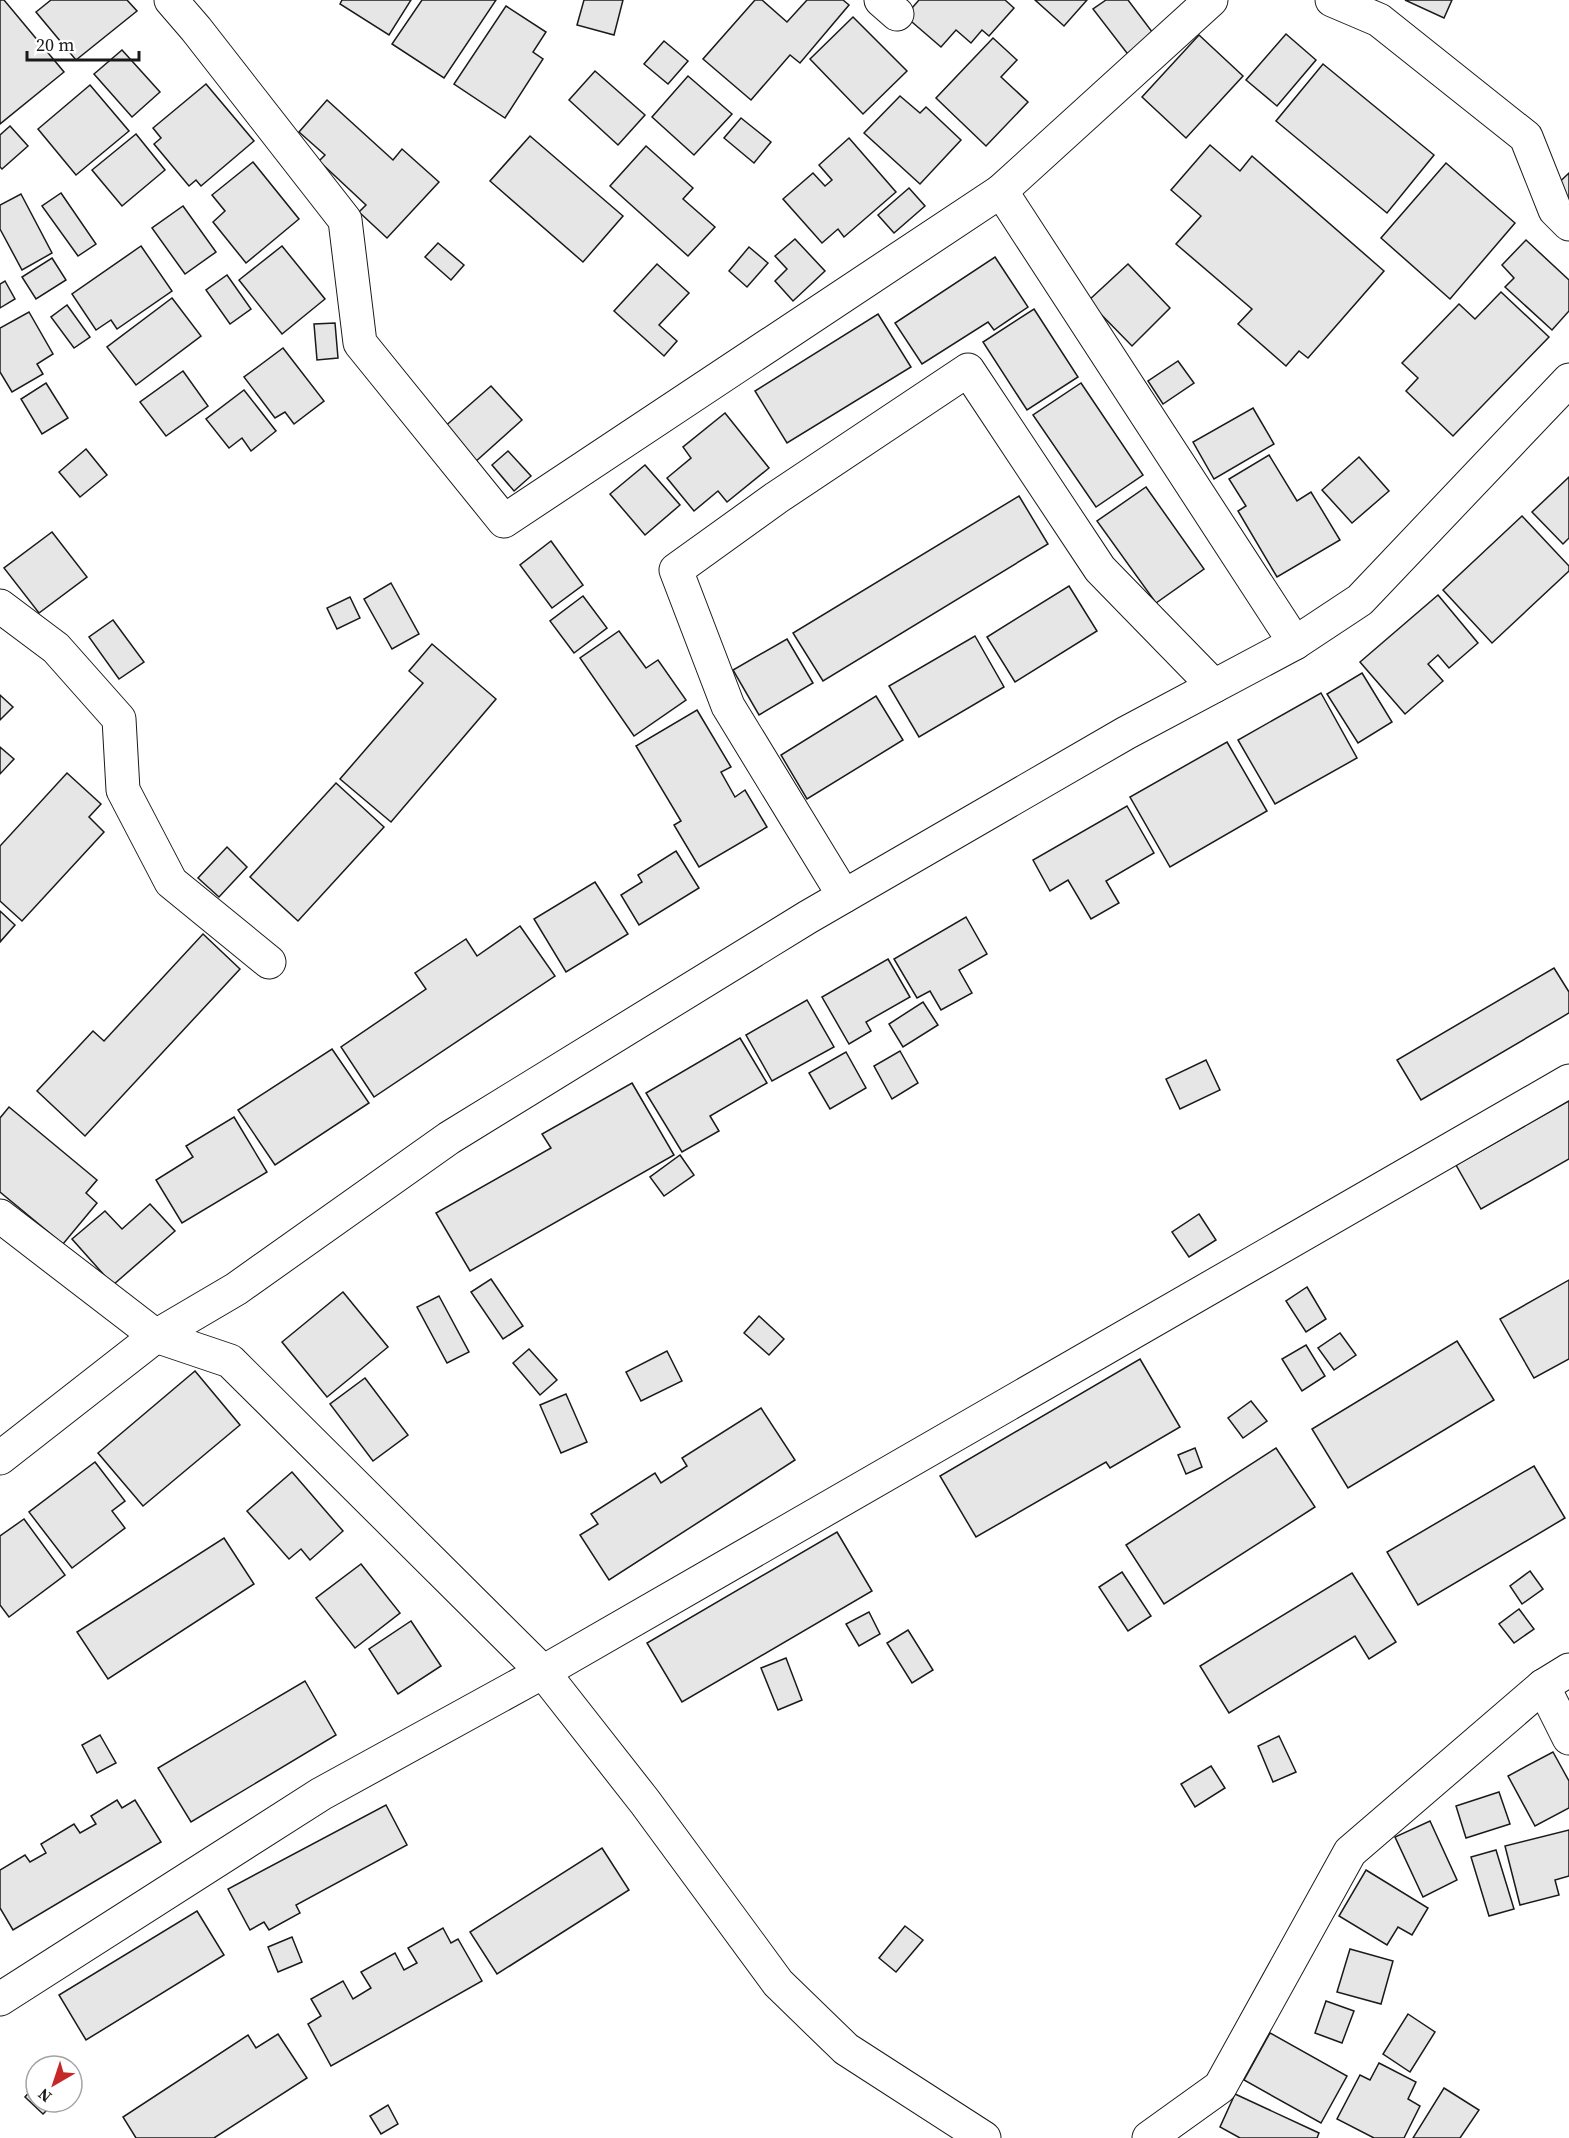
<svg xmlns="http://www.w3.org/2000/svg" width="1569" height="2138" viewBox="0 0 1569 2138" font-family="'Source Serif 4',serif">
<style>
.building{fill:#e6e6e6;stroke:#1a1a1a;stroke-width:1.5}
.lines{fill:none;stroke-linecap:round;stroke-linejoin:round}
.minor-casing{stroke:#1a1a1a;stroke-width:35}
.minor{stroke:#fff;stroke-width:33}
</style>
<rect width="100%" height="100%" fill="#fff"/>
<!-- building -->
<g class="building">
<polygon points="0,0 4,0 64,72 0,124"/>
<polygon points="51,0 127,0 137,11 76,60 36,12"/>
<polygon points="342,0 411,0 389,35 340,4"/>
<polygon points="422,0 496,0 444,78 392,44"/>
<polygon points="584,0 623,0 614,35 577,25"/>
<polygon points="755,0 762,0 787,22 807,0 843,0 849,5 800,63 790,55 751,100 703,59"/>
<polygon points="919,0 1005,0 1014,8 989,36 982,30 971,43 956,30 941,47 905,16"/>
<polygon points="1035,0 1087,0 1064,26"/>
<polygon points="1106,0 1128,0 1156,37 1130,57 1093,9"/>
<polygon points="1405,0 1452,0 1444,18"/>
<polygon points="506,6 546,32 533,52 543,59 505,118 454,84"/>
<polygon points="853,17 907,71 863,114 810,59"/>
<polygon points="1286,34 1316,60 1277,106 1246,80"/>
<polygon points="1199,35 1243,76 1186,138 1142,97"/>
<polygon points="993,38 1017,60 1001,77 1028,102 986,146 936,98"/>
<polygon points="664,41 688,61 668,84 644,64"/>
<polygon points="122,50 160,92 132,117 94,74"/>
<polygon points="1323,64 1434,155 1387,213 1276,121"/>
<polygon points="595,71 645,115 618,145 569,100"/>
<polygon points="688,76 732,114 694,155 652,117"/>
<polygon points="206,84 254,141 201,186 196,180 189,186 154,144 161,138 153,128"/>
<polygon points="90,85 129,131 76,175 38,129"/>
<polygon points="900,96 920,113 926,107 961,140 920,184 864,133"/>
<polygon points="327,100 393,160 402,149 439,182 387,238 359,212 366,205 319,161 325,155 299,132"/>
<polygon points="741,118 771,142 754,163 724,138"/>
<polygon points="10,126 28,146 2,169 0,167 0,135"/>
<polygon points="136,134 165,170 122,206 92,170"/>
<polygon points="530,136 623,216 583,262 490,181"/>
<polygon points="849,138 896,192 844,237 838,229 822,243 783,199 813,173 825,186 832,180 819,165"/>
<polygon points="1210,145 1240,171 1252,156 1384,271 1308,358 1299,351 1286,366 1238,324 1252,309 1176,244 1201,216 1171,190"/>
<polygon points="646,146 693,188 683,199 715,227 688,256 610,186"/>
<polygon points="253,162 299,219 246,263 213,222 225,211 212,195"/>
<polygon points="1446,163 1515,223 1450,299 1381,238"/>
<polygon points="1569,173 1569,208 1551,190"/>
<polygon points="909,188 925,206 894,233 878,215"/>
<polygon points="61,193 96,244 78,256 42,206"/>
<polygon points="21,194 52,253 22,270 0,229 0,205"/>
<polygon points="183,206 216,252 185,274 152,228"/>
<polygon points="795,239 825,271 793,301 775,281 787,269 775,256"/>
<polygon points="1526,240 1569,280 1569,311 1552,330 1505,287 1514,278 1502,265"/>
<polygon points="438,243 464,265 451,280 425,257"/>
<polygon points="141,246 172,291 117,329 111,320 96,330 72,294"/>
<polygon points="282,246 325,299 282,334 239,280"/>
<polygon points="749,247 768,263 747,287 729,271"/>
<polygon points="995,257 1028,307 994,330 988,322 922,364 895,323"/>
<polygon points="52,258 66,280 36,299 22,277"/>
<polygon points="657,264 689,293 659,325 677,341 664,356 614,311"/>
<polygon points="1128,264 1170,308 1132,346 1088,301"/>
<polygon points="227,275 251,309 230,324 206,290"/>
<polygon points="5,281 15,299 0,308 0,284"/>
<polygon points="1501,292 1549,337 1453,436 1406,391 1418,378 1402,363 1459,304 1475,319"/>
<polygon points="172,298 201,336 136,385 107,347"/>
<polygon points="67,305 90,337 74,348 51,317"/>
<polygon points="1034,309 1078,377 1027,410 983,342"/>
<polygon points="29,312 53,354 37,364 43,374 12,392 0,372 0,328"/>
<polygon points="878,314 911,367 787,443 755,391"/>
<polygon points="335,323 338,358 317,360 314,324"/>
<polygon points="283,348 324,401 294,424 285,412 275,418 244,377"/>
<polygon points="1178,361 1194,383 1163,404 1148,381"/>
<polygon points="183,371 208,406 166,436 140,402"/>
<polygon points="46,383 68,418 42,434 21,399"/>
<polygon points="1081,383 1143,475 1096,507 1033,415"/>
<polygon points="491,386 522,420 474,463 442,429"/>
<polygon points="244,390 276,431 251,451 242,438 229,448 206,419"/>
<polygon points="1253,408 1274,444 1214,479 1193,442"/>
<polygon points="725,413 769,468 727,502 718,491 694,511 667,478 691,458 683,447"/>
<polygon points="86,449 107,475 80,497 59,472"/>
<polygon points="508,451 531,476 514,491 492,465"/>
<polygon points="1269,455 1297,501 1311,492 1340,540 1277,577 1238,511 1246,506 1229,479"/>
<polygon points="1359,457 1389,491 1352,523 1322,490"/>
<polygon points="645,465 680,505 645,535 610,494"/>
<polygon points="1569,477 1569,538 1563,544 1532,512"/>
<polygon points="1146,487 1204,569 1156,603 1097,521"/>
<polygon points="1019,496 1048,544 823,681 793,633"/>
<polygon points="1522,516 1569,566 1569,571 1492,643 1443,590"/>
<polygon points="52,532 87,577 39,613 4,568"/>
<polygon points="551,541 583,585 552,608 520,565"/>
<polygon points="391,583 419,634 392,649 364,599"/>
<polygon points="1069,586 1097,631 1015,682 987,637"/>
<polygon points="1438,595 1478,643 1449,668 1438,655 1428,664 1443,681 1405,714 1360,662"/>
<polygon points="583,596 607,628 574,653 550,621"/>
<polygon points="350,597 360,618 337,629 327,608"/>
<polygon points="113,620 144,662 119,679 89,637"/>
<polygon points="619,631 646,668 658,660 686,700 634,736 580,658"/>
<polygon points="975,636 1004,687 919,737 889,686"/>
<polygon points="787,639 813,683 759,715 733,670"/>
<polygon points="432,644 496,699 391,822 340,779 423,683 409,671"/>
<polygon points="1362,673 1392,722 1358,743 1327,694"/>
<polygon points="1321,693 1357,758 1275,804 1238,740"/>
<polygon points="0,695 13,707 0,720"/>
<polygon points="876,696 903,740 807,799 781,755"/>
<polygon points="697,710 731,767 721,772 735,797 745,790 767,827 699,867 674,825 681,821 636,746"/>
<polygon points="1227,742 1267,811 1170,867 1130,797"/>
<polygon points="0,747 14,759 0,774"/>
<polygon points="67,773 101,804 89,817 104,832 22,921 0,901 0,846"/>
<polygon points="336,783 384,827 298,921 250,877"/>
<polygon points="1127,806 1154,853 1106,881 1119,903 1091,919 1068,880 1050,891 1033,860"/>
<polygon points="227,847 247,867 219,897 198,878"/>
<polygon points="676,851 699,888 639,925 621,895 642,882 638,875"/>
<polygon points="595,882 628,934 566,972 534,919"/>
<polygon points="0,911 15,925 0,942"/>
<polygon points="966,917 987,954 959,970 972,993 941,1010 930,991 917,998 894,959"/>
<polygon points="520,926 555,976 374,1097 341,1047 426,989 415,973 466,939 477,956"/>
<polygon points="203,934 240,969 85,1136 37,1091 93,1031 104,1041"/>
<polygon points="888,959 910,997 866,1022 871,1031 849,1044 822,997"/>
<polygon points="1554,968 1569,992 1569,1013 1421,1100 1397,1060"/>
<polygon points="807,1000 834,1047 772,1081 746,1035"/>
<polygon points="923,1002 938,1025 903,1047 889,1024"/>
<polygon points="740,1038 767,1083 710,1116 719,1131 682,1152 646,1093"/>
<polygon points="332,1049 369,1103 275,1165 238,1110"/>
<polygon points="900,1051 918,1083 892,1099 874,1066"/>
<polygon points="846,1052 866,1088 830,1109 809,1073"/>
<polygon points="1206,1060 1220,1090 1180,1109 1166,1079"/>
<polygon points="632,1083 674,1155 470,1271 436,1213 551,1148 542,1134"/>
<polygon points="1569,1101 1569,1159 1481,1209 1456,1165"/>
<polygon points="9,1107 97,1180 86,1193 97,1203 63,1244 0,1192 0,1118"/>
<polygon points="234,1117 267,1172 182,1223 156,1180 193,1157 186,1146"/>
<polygon points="680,1155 694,1175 664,1196 650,1177"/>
<polygon points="150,1204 175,1231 113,1285 72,1239 105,1211 122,1229"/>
<polygon points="1199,1214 1216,1240 1189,1257 1172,1232"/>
<polygon points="491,1279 523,1326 503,1339 471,1292"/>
<polygon points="1569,1280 1569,1359 1534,1378 1500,1319"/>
<polygon points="1307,1287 1326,1319 1306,1332 1286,1301"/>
<polygon points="343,1292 388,1347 327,1397 282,1342"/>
<polygon points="439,1296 469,1352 447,1363 417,1307"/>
<polygon points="759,1316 784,1339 769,1355 744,1333"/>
<polygon points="1340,1333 1356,1355 1334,1370 1318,1348"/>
<polygon points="1457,1341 1494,1400 1348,1488 1312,1429"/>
<polygon points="1306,1345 1325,1376 1302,1391 1282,1359"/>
<polygon points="529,1349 557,1380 540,1395 513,1363"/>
<polygon points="667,1351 682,1381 641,1401 626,1372"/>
<polygon points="1140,1359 1180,1427 1110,1468 1106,1462 976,1537 940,1476"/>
<polygon points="195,1371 240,1425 143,1506 98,1453"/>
<polygon points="365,1378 408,1435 373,1461 330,1404"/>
<polygon points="566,1394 587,1442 561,1453 540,1405"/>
<polygon points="1251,1401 1267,1421 1243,1438 1228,1418"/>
<polygon points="761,1408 795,1460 609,1580 580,1535 598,1524 591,1514 655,1473 661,1483 687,1466 682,1458"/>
<polygon points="1195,1448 1202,1467 1186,1474 1178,1455"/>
<polygon points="1276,1448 1315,1507 1164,1604 1126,1545"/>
<polygon points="95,1462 125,1501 112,1511 125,1528 72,1568 29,1512"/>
<polygon points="1534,1466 1565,1518 1418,1605 1387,1552"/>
<polygon points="292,1472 343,1531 310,1560 301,1549 289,1559 247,1511"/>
<polygon points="24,1519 65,1575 9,1617 0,1605 0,1536"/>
<polygon points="837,1532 872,1591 682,1702 647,1643"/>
<polygon points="224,1538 254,1584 108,1679 77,1632"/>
<polygon points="361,1564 400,1613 355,1648 316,1598"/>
<polygon points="1530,1571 1543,1589 1522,1604 1510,1586"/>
<polygon points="1122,1572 1151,1616 1128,1631 1099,1587"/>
<polygon points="1352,1573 1396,1642 1369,1659 1355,1636 1229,1713 1200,1666"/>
<polygon points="1519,1609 1534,1629 1514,1643 1499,1624"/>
<polygon points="869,1612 880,1634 859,1646 846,1624"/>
<polygon points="411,1621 441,1666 398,1694 369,1649"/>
<polygon points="908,1630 933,1670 912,1683 887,1643"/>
<polygon points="786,1658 802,1700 778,1710 761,1668"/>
<polygon points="305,1681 336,1735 191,1822 158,1768"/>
<polygon points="100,1735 116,1763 97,1773 82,1745"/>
<polygon points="1279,1736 1296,1772 1273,1782 1258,1746"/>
<polygon points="1553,1752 1569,1781 1569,1808 1535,1826 1508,1776"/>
<polygon points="1211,1766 1225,1788 1195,1807 1181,1784"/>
<polygon points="1499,1792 1510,1824 1466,1838 1456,1806"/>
<polygon points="117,1800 122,1808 135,1800 161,1842 13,1930 0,1908 0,1870 25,1855 30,1862 46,1853 41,1844 74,1824 80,1833 96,1824 91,1816"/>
<polygon points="386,1805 407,1845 296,1905 300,1913 269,1930 264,1922 250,1930 228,1889"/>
<polygon points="1430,1821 1457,1880 1423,1897 1395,1837"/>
<polygon points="1569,1830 1569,1876 1555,1880 1559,1895 1520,1905 1505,1846"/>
<polygon points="602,1848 629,1890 497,1974 470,1932"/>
<polygon points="1496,1850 1514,1909 1489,1916 1471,1857"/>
<polygon points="1366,1870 1428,1908 1412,1935 1398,1927 1387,1945 1339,1916"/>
<polygon points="197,1911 224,1955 86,2040 59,1995"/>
<polygon points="905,1926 923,1940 896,1972 879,1958"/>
<polygon points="443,1928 451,1943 458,1939 482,1981 331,2066 308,2024 321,2016 311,1999 343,1981 353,1999 371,1988 361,1972 395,1953 404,1970 417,1963 408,1948"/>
<polygon points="292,1937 302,1962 278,1972 268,1947"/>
<polygon points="1350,1949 1393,1961 1381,2004 1337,1992"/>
<polygon points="1326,2001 1354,2011 1342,2043 1315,2033"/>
<polygon points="1408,2014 1435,2032 1410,2072 1383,2054"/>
<polygon points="1270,2033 1347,2076 1321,2123 1244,2080"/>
<polygon points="278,2034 307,2078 214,2138 136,2138 123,2117 248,2035 256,2048"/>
<polygon points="1379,2063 1416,2082 1408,2099 1420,2106 1404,2138 1374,2138 1337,2119 1360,2075 1370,2080"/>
<polygon points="36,2085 36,2102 55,2102 43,2114 25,2097"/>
<polygon points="1444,2088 1479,2110 1460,2138 1413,2138"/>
<polygon points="1235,2094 1319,2133 1317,2138 1240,2138 1220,2127"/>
<polygon points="388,2105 398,2124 381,2134 370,2116"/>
</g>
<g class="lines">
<defs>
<g id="minor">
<polyline points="171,0 196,29 345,220 360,343 504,521 1001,191 1211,0"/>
<polyline points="881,0 897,14"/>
<polyline points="1332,0 1379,20 1526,137 1555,210 1569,224"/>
<polyline points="1001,191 1295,643"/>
<polyline points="0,606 56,648 119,719 123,790 171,882 269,962"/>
<polyline points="844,896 728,706 676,570 776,498 968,370 1100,569 1214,686"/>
<polyline points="0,1216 156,1336 230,1361 543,1672 645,1802 778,1983 846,2049 984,2138"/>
<polyline points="0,1458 156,1336 236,1289 449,1138 808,917 1126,733 1295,643 1360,600 1569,380"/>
<polyline points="1543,1686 1569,1738"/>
<polyline points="0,1999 321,1794 543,1672 1569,1081"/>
<polyline points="1149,2138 1220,2087 1350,1852 1543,1686 1569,1670"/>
</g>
</defs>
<!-- minor casing -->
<use href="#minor" class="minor-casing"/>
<!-- minor -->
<use href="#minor" class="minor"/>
</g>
<!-- north arrow -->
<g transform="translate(54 2084) rotate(219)"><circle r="28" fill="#ffffff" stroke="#a3a3a3" stroke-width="1.5"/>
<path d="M0-4.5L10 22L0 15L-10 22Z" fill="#c62828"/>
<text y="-9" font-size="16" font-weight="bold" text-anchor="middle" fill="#1a1a1a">N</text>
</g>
<!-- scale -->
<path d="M27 51v9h112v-9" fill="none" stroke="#1a1a1a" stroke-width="3"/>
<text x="36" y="51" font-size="18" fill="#1a1a1a" stroke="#ffffff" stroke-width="4.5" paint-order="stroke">20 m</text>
</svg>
